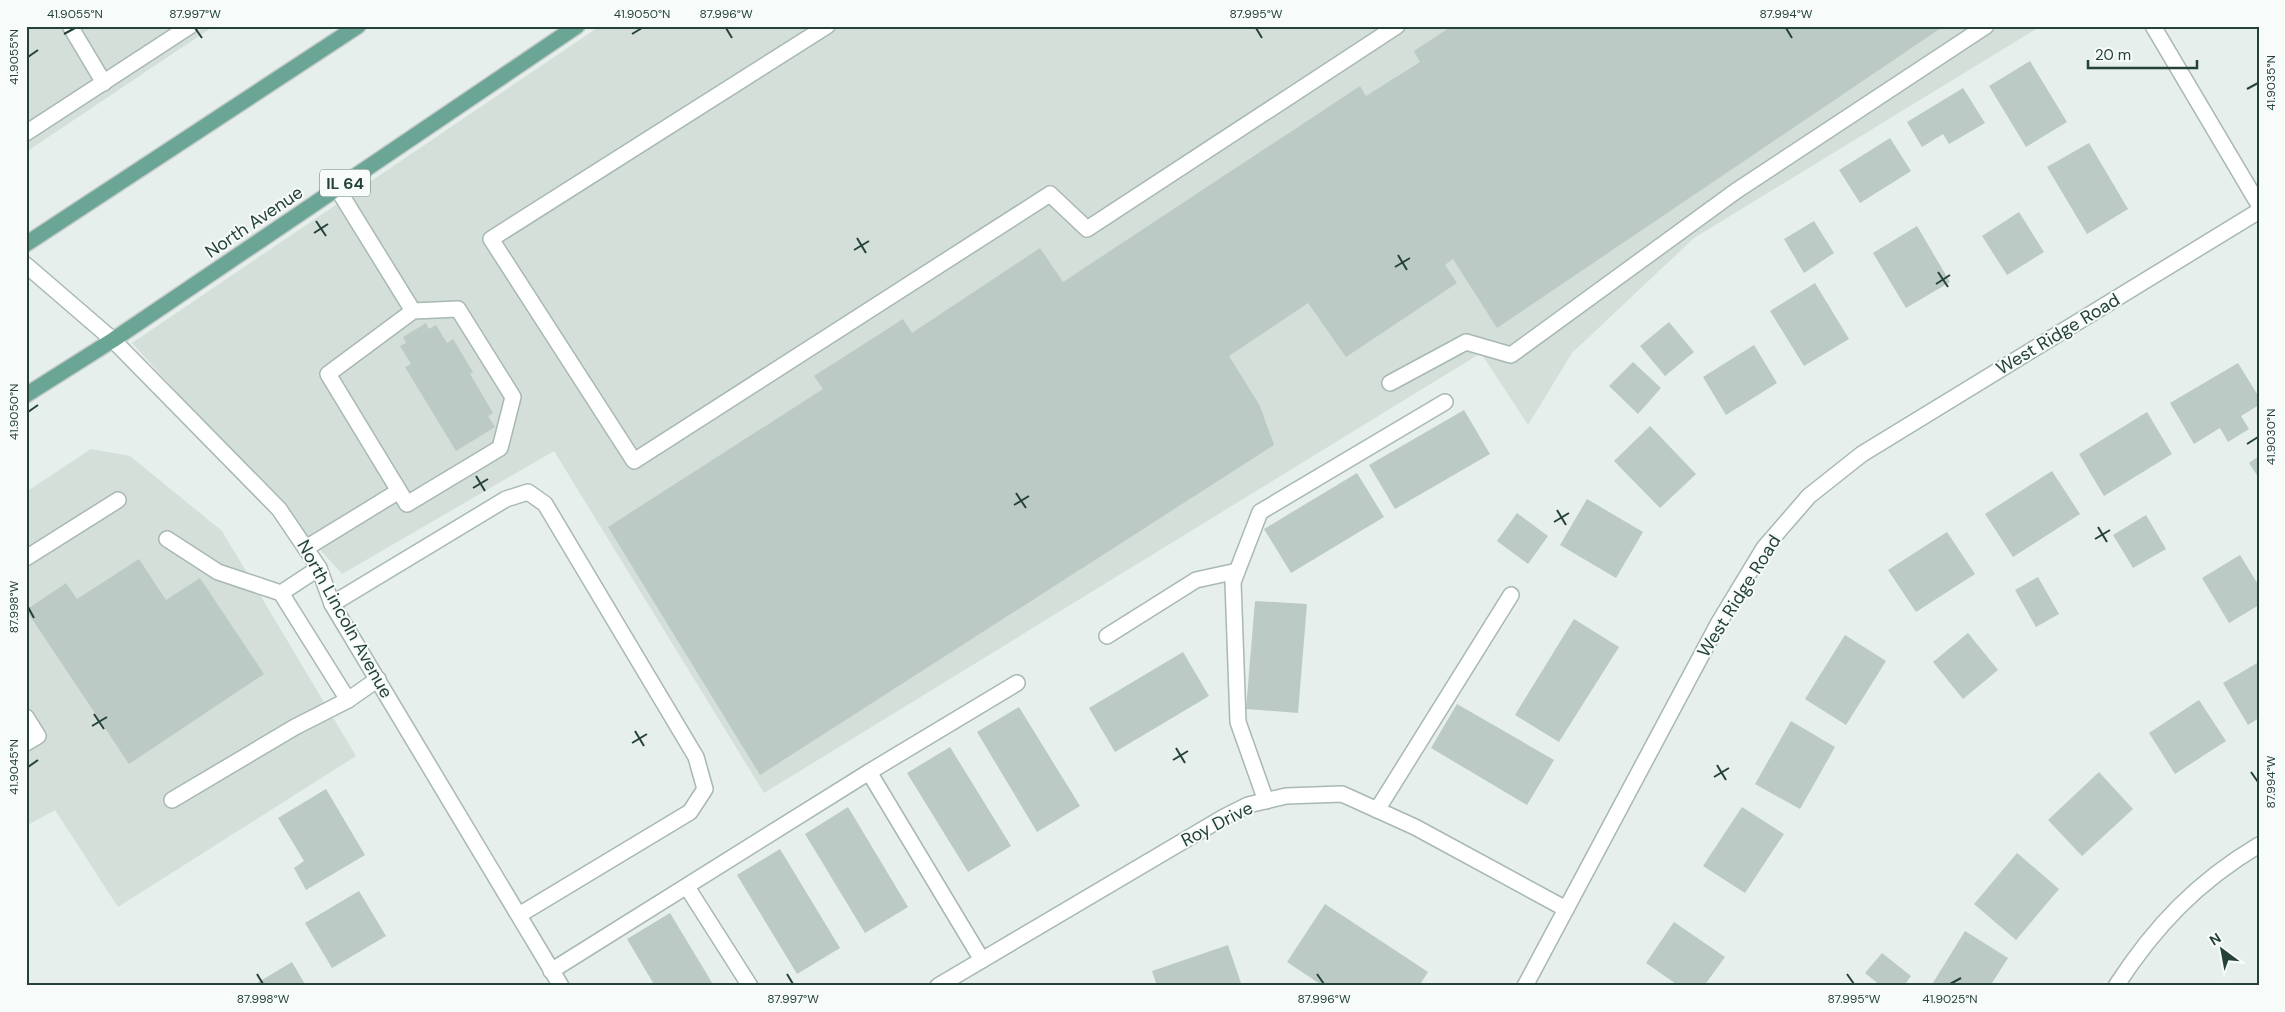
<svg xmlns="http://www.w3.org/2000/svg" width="2285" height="1012" viewBox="0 0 2285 1012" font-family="'DM Sans',sans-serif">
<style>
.built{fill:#d4dfda}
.building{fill:#bbcac4}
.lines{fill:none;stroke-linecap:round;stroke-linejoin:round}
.lane-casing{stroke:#a8b8b2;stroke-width:18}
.street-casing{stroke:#a8b8b2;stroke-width:18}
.primary-casing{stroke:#c2cac8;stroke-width:18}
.lane{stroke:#fff;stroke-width:15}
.street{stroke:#fff;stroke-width:15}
.primary{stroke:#6aa596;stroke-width:15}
.ticks{fill:none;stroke:#24423a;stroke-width:2}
.labels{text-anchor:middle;stroke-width:4;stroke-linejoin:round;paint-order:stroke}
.shield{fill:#f7fbf9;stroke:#637a73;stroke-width:1}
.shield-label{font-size:16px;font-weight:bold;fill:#24423a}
.street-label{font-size:18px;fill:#24423a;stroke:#f7fbf9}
.neatline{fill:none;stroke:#24423a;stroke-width:2}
.ticks-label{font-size:12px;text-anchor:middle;fill:#24423a}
</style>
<rect width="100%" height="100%" fill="#e6efeb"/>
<!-- built -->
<g class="built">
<polygon points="26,26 214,26 26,152"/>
<polygon points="600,26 2041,26 1694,238 1572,353 1528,425 1481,353 764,793 554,451 342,574 132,343"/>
<polygon points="91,449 130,456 222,531 356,756 118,907 55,810 26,826 26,492"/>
</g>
<!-- building -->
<g class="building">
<polygon points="1452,26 1944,26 1497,328 1453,259 1445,265 1457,283 1346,357 1308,303 1229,356 1260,406 1274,445 760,775 608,527 823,389 814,376 903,319 912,333 1040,248 1063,282 1360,86 1366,96 1420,62 1414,51"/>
<polygon points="2030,61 2067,122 2026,147 1989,86"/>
<polygon points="1963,88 1985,123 1949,144 1943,134 1922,147 1907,122"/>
<polygon points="1890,138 1911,171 1860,203 1839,170"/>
<polygon points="2089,143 2128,209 2087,234 2047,167"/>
<polygon points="2019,212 2044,252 2007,275 1982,236"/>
<polygon points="1814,221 1834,253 1804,273 1784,239"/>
<polygon points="1917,226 1950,282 1906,308 1873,253"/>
<polygon points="1815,283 1849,339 1804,366 1770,311"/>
<polygon points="1669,322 1694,352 1665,376 1640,346"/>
<polygon points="426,323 429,329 436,325 447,343 453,339 473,372 470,374 493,413 488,416 495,427 456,451 405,367 411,364 400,346 406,343 403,337"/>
<polygon points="1754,345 1777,383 1726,415 1703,377"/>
<polygon points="1633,362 1661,388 1638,414 1609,386"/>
<polygon points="2238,363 2259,397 2259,405 2241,416 2249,429 2228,442 2220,428 2194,444 2170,403"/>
<polygon points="1464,410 1490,454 1395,509 1369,465"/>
<polygon points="2147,412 2172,454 2104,496 2079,454"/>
<polygon points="1650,426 1696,474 1660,508 1614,461"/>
<polygon points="2259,456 2259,478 2249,463"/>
<polygon points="2052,471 2080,514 2013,557 1985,514"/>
<polygon points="1357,473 1384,517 1291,573 1264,529"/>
<polygon points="1587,499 1643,532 1616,578 1560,545"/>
<polygon points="1517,513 1548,536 1528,564 1497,541"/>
<polygon points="2146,515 2166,549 2133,568 2113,535"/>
<polygon points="1947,532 1975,574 1916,612 1888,570"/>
<polygon points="2240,555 2259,586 2259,605 2229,623 2202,578"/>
<polygon points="139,559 166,600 200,578 264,674 129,764 26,610 66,583 77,599"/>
<polygon points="2038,577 2059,614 2036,627 2015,590"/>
<polygon points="1255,601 1307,604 1298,713 1246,709"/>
<polygon points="1574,619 1619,647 1559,742 1515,715"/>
<polygon points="1968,633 1998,670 1963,699 1933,662"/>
<polygon points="1845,635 1886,661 1846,725 1805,699"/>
<polygon points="1183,652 1209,696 1115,752 1089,708"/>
<polygon points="2259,662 2259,718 2248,725 2223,683"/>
<polygon points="2199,700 2226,741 2175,774 2149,733"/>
<polygon points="1457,704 1554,760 1527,805 1431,748"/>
<polygon points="1019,707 1080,806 1037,832 977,732"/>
<polygon points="1791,721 1835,747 1800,809 1755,784"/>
<polygon points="950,747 1011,846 968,872 907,773"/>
<polygon points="2099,772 2133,809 2082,856 2048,820"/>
<polygon points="326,789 365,855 306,890 294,868 304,861 278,818"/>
<polygon points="848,807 908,907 865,933 805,834"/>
<polygon points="1742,807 1784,834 1745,893 1703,866"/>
<polygon points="780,849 840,948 797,974 737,875"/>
<polygon points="2017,853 2059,889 2016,940 1974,904"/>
<polygon points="359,891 386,936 332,968 305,923"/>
<polygon points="1325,904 1428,972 1419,986 1323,986 1287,962"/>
<polygon points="670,913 714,986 655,986 627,939"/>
<polygon points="1674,922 1725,957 1704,986 1679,986 1646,963"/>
<polygon points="1965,931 2008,958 1990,986 1931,986"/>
<polygon points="1228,945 1242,986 1157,986 1152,971"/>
<polygon points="1882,953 1911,976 1904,986 1881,986 1865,973"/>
<polygon points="292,962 306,986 252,986"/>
</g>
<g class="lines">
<defs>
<g id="lane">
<polyline points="70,26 104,83"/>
<polyline points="827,26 491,239 634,461 1050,194 1087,229 1397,26"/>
<polyline points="26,133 190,26"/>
<polyline points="337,188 413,311 458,309 513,397 500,448 407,504 328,374 413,311"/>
<polyline points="1390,383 1466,342 1511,355 1736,191 1986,26"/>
<polyline points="167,539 218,572 281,593 348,700"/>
<polyline points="306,548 399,491"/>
<polyline points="26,558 118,500"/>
<polyline points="281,593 319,568"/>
<polyline points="332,604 506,499 528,492 545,504 696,757 705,789 690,812 519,915"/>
<polyline points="1107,636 1196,580 1237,571"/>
<polyline points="26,717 38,736 26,743"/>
<polyline points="172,800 295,727 348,700 378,679"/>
<polyline points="1266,801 1238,722 1233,582 1260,512 1445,402"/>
<polyline points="1377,810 1511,595"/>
<polyline points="687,887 750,986"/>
<polyline points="982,960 869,772 1017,683"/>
<polyline points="551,971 869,772"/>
</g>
<g id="street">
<polyline points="2153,26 2259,205"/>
<polyline points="26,265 113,340 279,509 319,568 332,604 561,986"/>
<polyline points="938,986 1224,817 1248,805 1286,796 1342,794 1415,827 1566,909"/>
<polyline points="1525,986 1718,624 1764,548 1809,496 1862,454 2259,211"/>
<path d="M2116,986C2155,926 2197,882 2259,845"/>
</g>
<g id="primary">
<polyline points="26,244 358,26"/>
<polyline points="26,395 113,340 577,26"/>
</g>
</defs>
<!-- lane casing -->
<use href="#lane" class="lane-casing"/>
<!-- street casing -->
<use href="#street" class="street-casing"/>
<!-- primary casing -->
<use href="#primary" class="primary-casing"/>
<!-- lane -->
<use href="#lane" class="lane"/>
<!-- street -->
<use href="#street" class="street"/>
<!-- primary -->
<use href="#primary" class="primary"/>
</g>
<!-- ticks -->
<path class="ticks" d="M195,28L202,38M726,28L732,38M1256,28L1262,38M1786,28L1792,38M64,34L75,28M632,34L642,28M28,57L38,50M2247,89L2258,83M316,221L326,236M314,233L328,224M857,238L866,253M854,250L869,241M1398,255L1407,270M1395,267L1410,258M1938,272L1948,287M1936,284L1950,275M28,412L38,405M2247,444L2258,437M476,476L485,491M473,488L488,479M1016,493L1026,508M1014,505L1029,496M1557,510L1566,525M1554,522L1569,513M2098,527L2107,542M2095,539L2110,530M28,607L34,618M94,714L104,729M92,726L107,717M635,731L644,746M632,743L647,734M1176,748L1185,763M1173,760L1188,751M1717,765L1726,780M28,767L38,760M2251,772L2258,782M1714,777L1729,768M257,974L263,984M787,974L793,984M1317,974L1324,984M1847,974L1854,984M1950,984L1961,978"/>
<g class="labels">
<!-- shield labels -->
<rect class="shield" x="320" y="169.5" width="50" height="27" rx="4"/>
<g class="shield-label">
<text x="345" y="189">IL 64</text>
</g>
<!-- street labels -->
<g class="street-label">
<text transform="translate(254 222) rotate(-34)" y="6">North Avenue</text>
<text transform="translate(2058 334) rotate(-31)" y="6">West Ridge Road</text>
<text transform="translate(1739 596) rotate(-58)" y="6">West Ridge Road</text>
<text transform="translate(345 619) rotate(61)" y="6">North Lincoln Avenue</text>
<text transform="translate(1217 824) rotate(-27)" y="6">Roy Drive</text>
</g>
</g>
<!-- border -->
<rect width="2285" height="1012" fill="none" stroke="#f7fbf9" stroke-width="55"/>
<!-- north arrow -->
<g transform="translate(2222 950) rotate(328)" stroke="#f7fbf9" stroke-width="4" paint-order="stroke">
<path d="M0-4L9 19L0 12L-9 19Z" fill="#24423a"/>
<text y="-8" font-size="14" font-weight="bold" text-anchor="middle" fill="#24423a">N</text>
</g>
<!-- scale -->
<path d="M2088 60v8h109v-8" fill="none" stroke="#24423a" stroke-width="2.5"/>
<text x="2095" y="60" font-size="15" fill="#24423a" stroke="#f7fbf9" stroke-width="4" paint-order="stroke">20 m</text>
<rect x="28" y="28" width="2230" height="956" class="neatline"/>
<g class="ticks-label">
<text x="75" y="18">41.9055°N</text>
<text x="195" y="18">87.997°W</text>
<text x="642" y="18">41.9050°N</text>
<text x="726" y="18">87.996°W</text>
<text x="1256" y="18">87.995°W</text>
<text x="1786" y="18">87.994°W</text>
<text transform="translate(14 57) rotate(-90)" y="4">41.9055°N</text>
<text transform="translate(2271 83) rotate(-90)" y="4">41.9035°N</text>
<text transform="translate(14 412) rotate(-90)" y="4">41.9050°N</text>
<text transform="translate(2271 437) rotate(-90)" y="4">41.9030°N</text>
<text transform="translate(14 607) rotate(-90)" y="4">87.998°W</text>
<text transform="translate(14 767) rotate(-90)" y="4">41.9045°N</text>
<text transform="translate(2271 782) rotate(-90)" y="4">87.994°W</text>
<text x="263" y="1003">87.998°W</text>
<text x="793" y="1003">87.997°W</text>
<text x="1324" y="1003">87.996°W</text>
<text x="1854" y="1003">87.995°W</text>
<text x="1950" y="1003">41.9025°N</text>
</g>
</svg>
